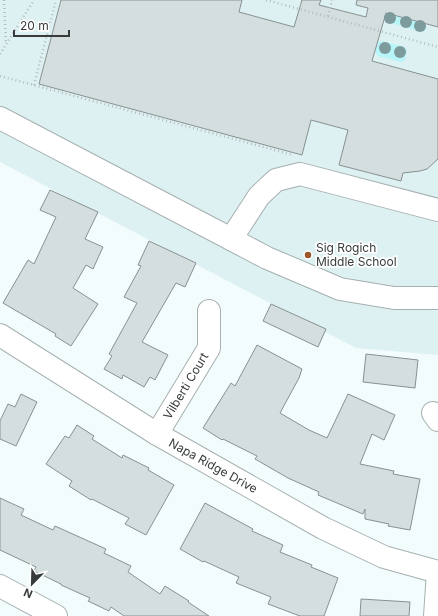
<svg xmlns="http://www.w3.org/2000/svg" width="438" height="616" viewBox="0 0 438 616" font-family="Inter,sans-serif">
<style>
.built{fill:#def1f2}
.green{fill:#b7f5f9}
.building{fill:#d4dede;stroke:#889192}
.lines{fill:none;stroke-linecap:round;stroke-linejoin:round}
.minor-casing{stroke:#a6b0b0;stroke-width:24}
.path{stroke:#b4bcbd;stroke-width:2.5;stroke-dasharray:1 3;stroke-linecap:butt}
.minor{stroke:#fff;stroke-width:22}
.tree{fill:#7d9a9c}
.poi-dot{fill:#9c572b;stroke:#fff;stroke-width:1.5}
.labels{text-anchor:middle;stroke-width:3.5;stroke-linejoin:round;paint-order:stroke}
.poi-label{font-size:12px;fill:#373b3b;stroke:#fff;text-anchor:start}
.street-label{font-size:12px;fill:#373b3b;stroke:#fff}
</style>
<rect width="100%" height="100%" fill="#f2fcfd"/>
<!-- built -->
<polygon class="built" points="0,0 438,0 438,355 356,348 0,162"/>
<!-- green -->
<g class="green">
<polygon points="386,13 424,23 426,28 426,30 422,32 387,22 384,18"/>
<polygon points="382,41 405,47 407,50 405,60 401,62 378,56 375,51 378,42"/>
</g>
<!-- building -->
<g class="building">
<polygon points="61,0 242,0 239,12 294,27 302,0 321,0 319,5 366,17 368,8 356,5 357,0 438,0 438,27 386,13 372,61 438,79 438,159 427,169 420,171 403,173 401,181 339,165 348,130 311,120 302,155 39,84"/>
<polygon points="50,190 98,212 85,239 103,247 93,269 86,265 73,288 98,304 71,346 55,336 56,334 3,303 28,260 34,264 56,217 40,210"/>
<polygon points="149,241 196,263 185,287 176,283 142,342 168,355 155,380 150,377 144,387 123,375 122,379 104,369 112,356 109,354 137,303 124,297 141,266 138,265"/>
<polygon points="271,304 326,329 318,347 263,321"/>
<polygon points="257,345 302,369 299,378 280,413 309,430 327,438 348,394 395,415 384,440 372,434 360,464 394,471 393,474 420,479 410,530 388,526 389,524 365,519 365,509 363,514 318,495 319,492 288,478 255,459 257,456 223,439 222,440 203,428 231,383 235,386"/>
<polygon points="366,354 418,360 415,388 363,382"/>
<polygon points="21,394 37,402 16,446 0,439 0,421 8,404 15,407"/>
<polygon points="77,425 94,436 92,439 122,458 123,455 149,468 148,470 174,485 146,535 125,524 129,518 92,499 91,500 69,486 72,481 46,464 65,436 69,438"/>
<polygon points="0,498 24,509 21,515 53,530 55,526 106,549 104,553 131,566 128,572 160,594 165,586 189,601 188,602 209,616 124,616 111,607 109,611 88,601 90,598 61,585 61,584 34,571 36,567 0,550"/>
<polygon points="205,503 253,529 252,531 283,545 280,552 312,565 311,567 338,578 324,616 300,616 268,604 271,597 236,583 239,577 204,561 203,562 180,549"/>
<polygon points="361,599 410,602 409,616 360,616"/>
</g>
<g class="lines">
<defs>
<g id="minor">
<polyline points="0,118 231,239 267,258 340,289 394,298 438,298"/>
<polyline points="231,239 259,196 276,180 300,174 438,210"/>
<polyline points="0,335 157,434 323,528 384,557 438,572"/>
<polyline points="433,413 438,420"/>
<polyline points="157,434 209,348 209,311"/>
<polyline points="0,586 56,616"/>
<polyline points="435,616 438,572"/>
</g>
</defs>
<!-- minor casing -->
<use href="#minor" class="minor-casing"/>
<!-- path -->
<g class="path">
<polyline points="4,0 6,44"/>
<polyline points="266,0 438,47"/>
<polyline points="328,16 332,0"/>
<polyline points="0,54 34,0"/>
<polyline points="0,76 293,155"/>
<polyline points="34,85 56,0"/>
</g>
<!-- minor -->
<use href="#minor" class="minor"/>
</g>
<!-- trees -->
<g class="tree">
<circle cx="390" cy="18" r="6"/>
<circle cx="406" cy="22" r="6"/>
<circle cx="420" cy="26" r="6"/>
<circle cx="385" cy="48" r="6"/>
<circle cx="400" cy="52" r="6"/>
</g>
<!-- markers -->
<circle class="poi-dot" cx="308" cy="255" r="4"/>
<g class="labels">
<!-- poi labels -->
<g class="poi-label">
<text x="316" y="252">Sig Rogich<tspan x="316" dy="14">Middle School</tspan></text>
</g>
<!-- street labels -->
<g class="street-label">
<text transform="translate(186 386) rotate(-59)" y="4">Vilberti Court</text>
<text transform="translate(213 466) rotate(29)" y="4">Napa Ridge Drive</text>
</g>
</g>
<!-- north arrow -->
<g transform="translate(32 584) rotate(203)" stroke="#ffffff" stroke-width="3" paint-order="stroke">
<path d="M0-3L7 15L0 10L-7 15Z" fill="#373b3b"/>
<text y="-6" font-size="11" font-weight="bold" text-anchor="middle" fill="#373b3b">N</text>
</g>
<!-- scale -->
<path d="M14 30v6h55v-6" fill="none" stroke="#373b3b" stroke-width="2"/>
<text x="20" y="30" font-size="12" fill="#373b3b" stroke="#ffffff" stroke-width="3" paint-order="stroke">20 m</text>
</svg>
